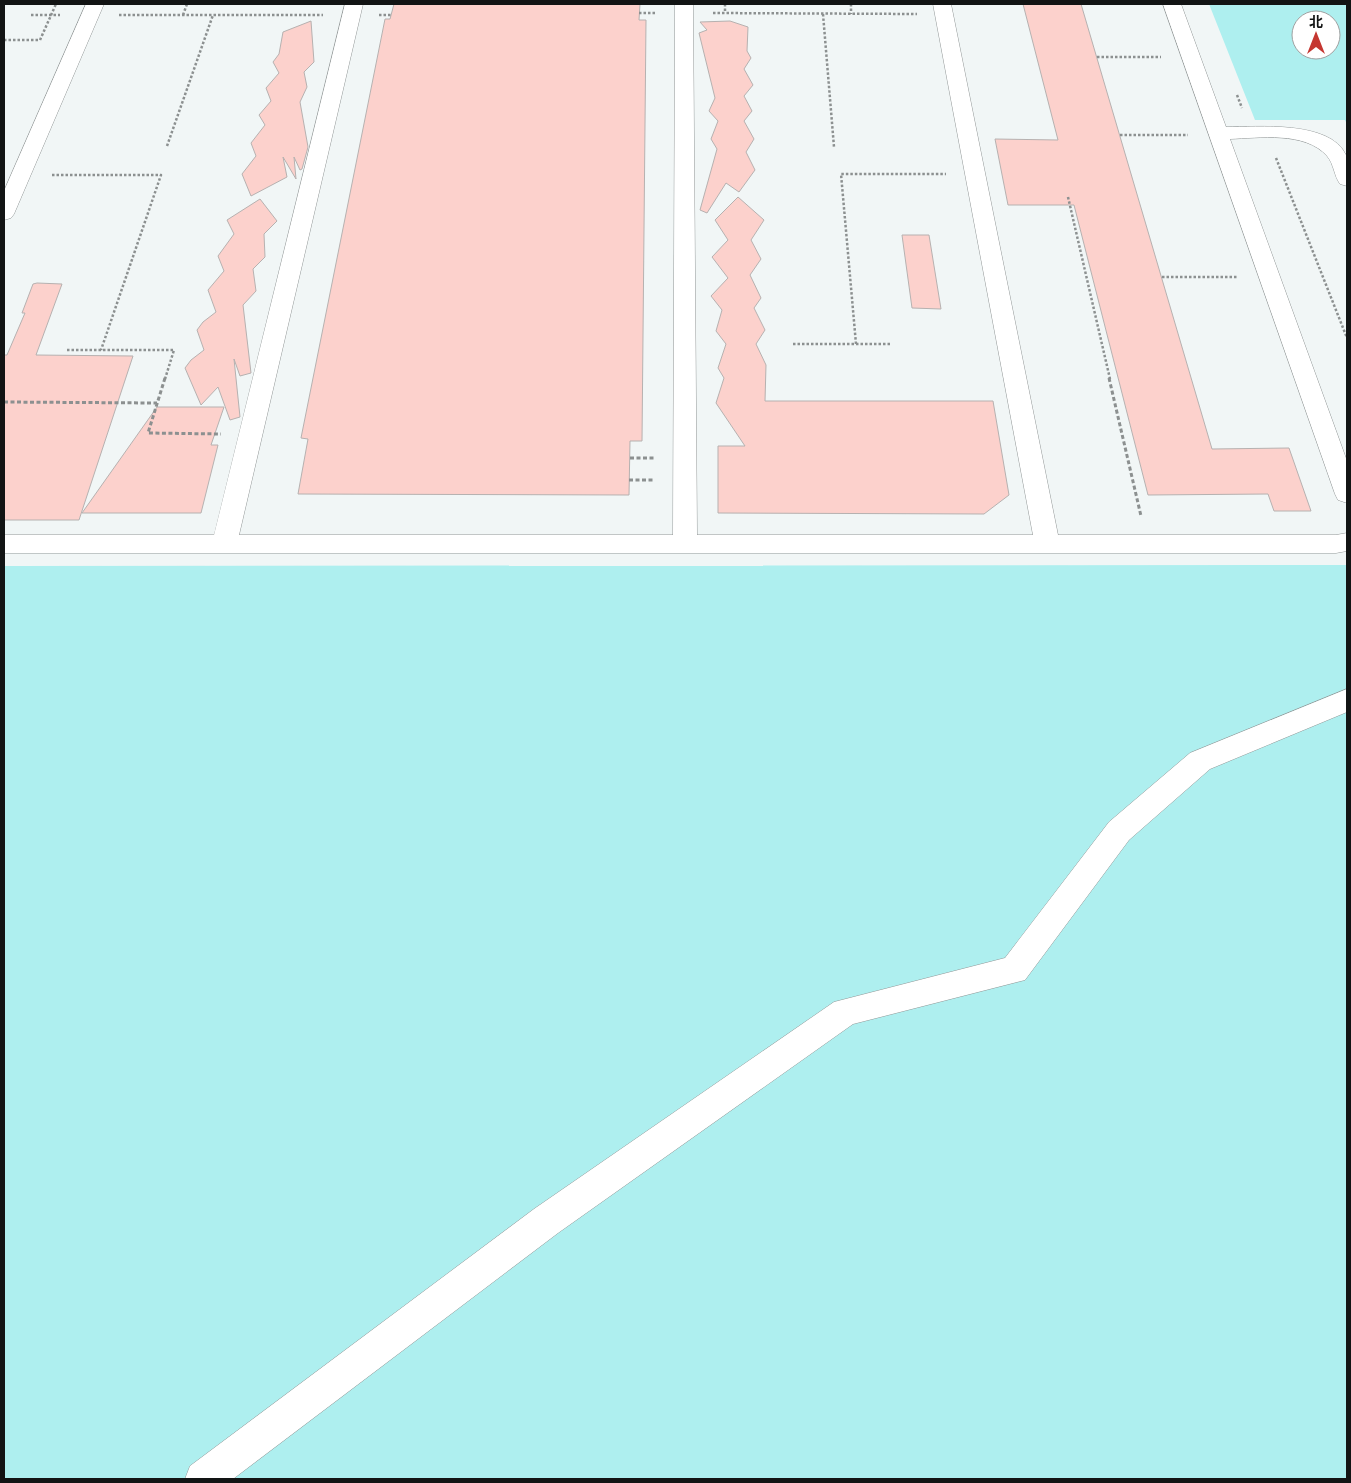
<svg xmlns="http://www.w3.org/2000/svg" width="1351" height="1483" viewBox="0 0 1351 1483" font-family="Literata,'Noto Sans SC',serif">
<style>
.green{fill:#aeefef;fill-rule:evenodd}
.building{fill:#fcd1cc;stroke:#b6b1b0}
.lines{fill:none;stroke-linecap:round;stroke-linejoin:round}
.minor-casing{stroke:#929797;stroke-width:1}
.path-far1{stroke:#8c9090;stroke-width:2.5;stroke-dasharray:2.5 2;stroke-linecap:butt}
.path{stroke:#8c9090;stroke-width:3;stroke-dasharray:4 2.5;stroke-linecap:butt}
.minor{fill:#fff;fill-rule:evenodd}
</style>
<rect width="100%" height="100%" fill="#f1f6f6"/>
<!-- green -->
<g class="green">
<path d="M1209,4H1347V124L1345,120H1255ZM1301,20H1331V50H1301Z"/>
<polygon points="1347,565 1347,1479 4,1479 4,566"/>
</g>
<!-- building -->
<g class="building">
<polygon points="394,4 640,4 639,20 646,20 642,441 630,441 629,495 298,494 308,439 301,438 385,19 390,19"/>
<polygon points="1023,4 1081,4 1212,449 1289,448 1311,511 1274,511 1268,494 1148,495 1074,205 1008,205 995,139 1058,140"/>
<polygon points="311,21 314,62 304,72 307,87 300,102 308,147 302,169 300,170 294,157 296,179 283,157 287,177 251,196 242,174 256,156 251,143 265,125 259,115 271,101 266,88 279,73 273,62 279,54 283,32"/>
<polygon points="730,21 748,27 747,51 751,58 744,69 753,85 744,96 752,111 744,121 754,139 746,152 755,170 739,192 726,183 707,213 700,210 717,149 711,139 718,121 709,111 715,98 699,33 707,30 700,22"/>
<polygon points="738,197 764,220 751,240 761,259 750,275 761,298 754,308 765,330 756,344 766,365 765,401 993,401 1009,495 984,514 718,513 718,446 745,446 716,403 724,378 718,368 726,344 716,331 722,310 711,296 728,278 712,257 728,240 715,220"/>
<polygon points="260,199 277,221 264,234 265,257 253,269 256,291 243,305 251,373 240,376 234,359 240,417 230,420 218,387 201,405 185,368 191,360 204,350 197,330 203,322 216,312 208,290 224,271 218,256 234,234 227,220"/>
<polygon points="902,235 929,235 941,309 912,308"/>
<polygon points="37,283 62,284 36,355 133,356 79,520 4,520 4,355 7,355 25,313 22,313 33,284"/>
<polygon points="157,407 224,407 211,445 218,445 201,513 82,513"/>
</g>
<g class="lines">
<defs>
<g id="minor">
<polygon points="86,4 104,4 14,214 11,218 4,220 4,191"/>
<polygon points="345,4 363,4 239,535 673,535 675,4 693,4 697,535 1033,535 933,4 951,4 1058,535 1336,535 1347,533 1347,551 1336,553 4,553 4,535 214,535"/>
<path d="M1163,4H1181L1226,127C1257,127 1330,120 1346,155C1350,163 1348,178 1347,186L1340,184C1334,176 1334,164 1327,156C1305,131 1259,138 1230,139L1347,461V503L1338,500L1335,494Z"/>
<polygon points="1347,689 1347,712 1210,769 1129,840 1025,980 853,1024 558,1233 233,1479 185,1479 190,1466 534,1209 834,1002 1005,958 1109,822 1190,753"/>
</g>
</defs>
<!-- minor casing -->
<use href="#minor" class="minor-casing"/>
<!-- path-far1 -->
<g class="path-far1">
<polyline points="725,4 725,13"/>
<polyline points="851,4 851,14"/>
<polyline points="639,13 657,13"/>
<polyline points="713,13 917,14"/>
<polyline points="823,14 834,147"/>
<polyline points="31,15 60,15"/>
<polyline points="119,15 323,15"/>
<polyline points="183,15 187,4"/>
<polyline points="379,15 391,15"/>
<polyline points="4,40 40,40 56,4"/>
<polyline points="1097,57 1161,57"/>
<polyline points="1237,95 1242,108"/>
<polyline points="1120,135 1188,135"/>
<polyline points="167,146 213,15"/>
<polyline points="1276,158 1347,338"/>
<polyline points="52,175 161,175 101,350"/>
<polyline points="1068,197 1110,379"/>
<polyline points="1162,277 1238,277"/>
<polyline points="793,344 890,344"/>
<polyline points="856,344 841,174 946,174"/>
<polyline points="67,350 174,350 165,379"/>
</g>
<!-- path -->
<g class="path">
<polyline points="165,378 148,433 221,434"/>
<polyline points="1109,378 1141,516"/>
<polyline points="4,402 157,403"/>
<polyline points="630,458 654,458"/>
<polyline points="629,480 654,480"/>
</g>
<!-- minor -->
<use href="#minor" class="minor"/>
</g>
<!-- border -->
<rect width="1351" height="1483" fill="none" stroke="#121414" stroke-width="10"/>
<!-- north arrow -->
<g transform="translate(1316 35)"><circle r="24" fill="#ffffff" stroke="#a0a1a1"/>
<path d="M0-4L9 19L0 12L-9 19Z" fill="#c53731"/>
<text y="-8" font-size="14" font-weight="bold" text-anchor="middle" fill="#121414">北</text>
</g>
</svg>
